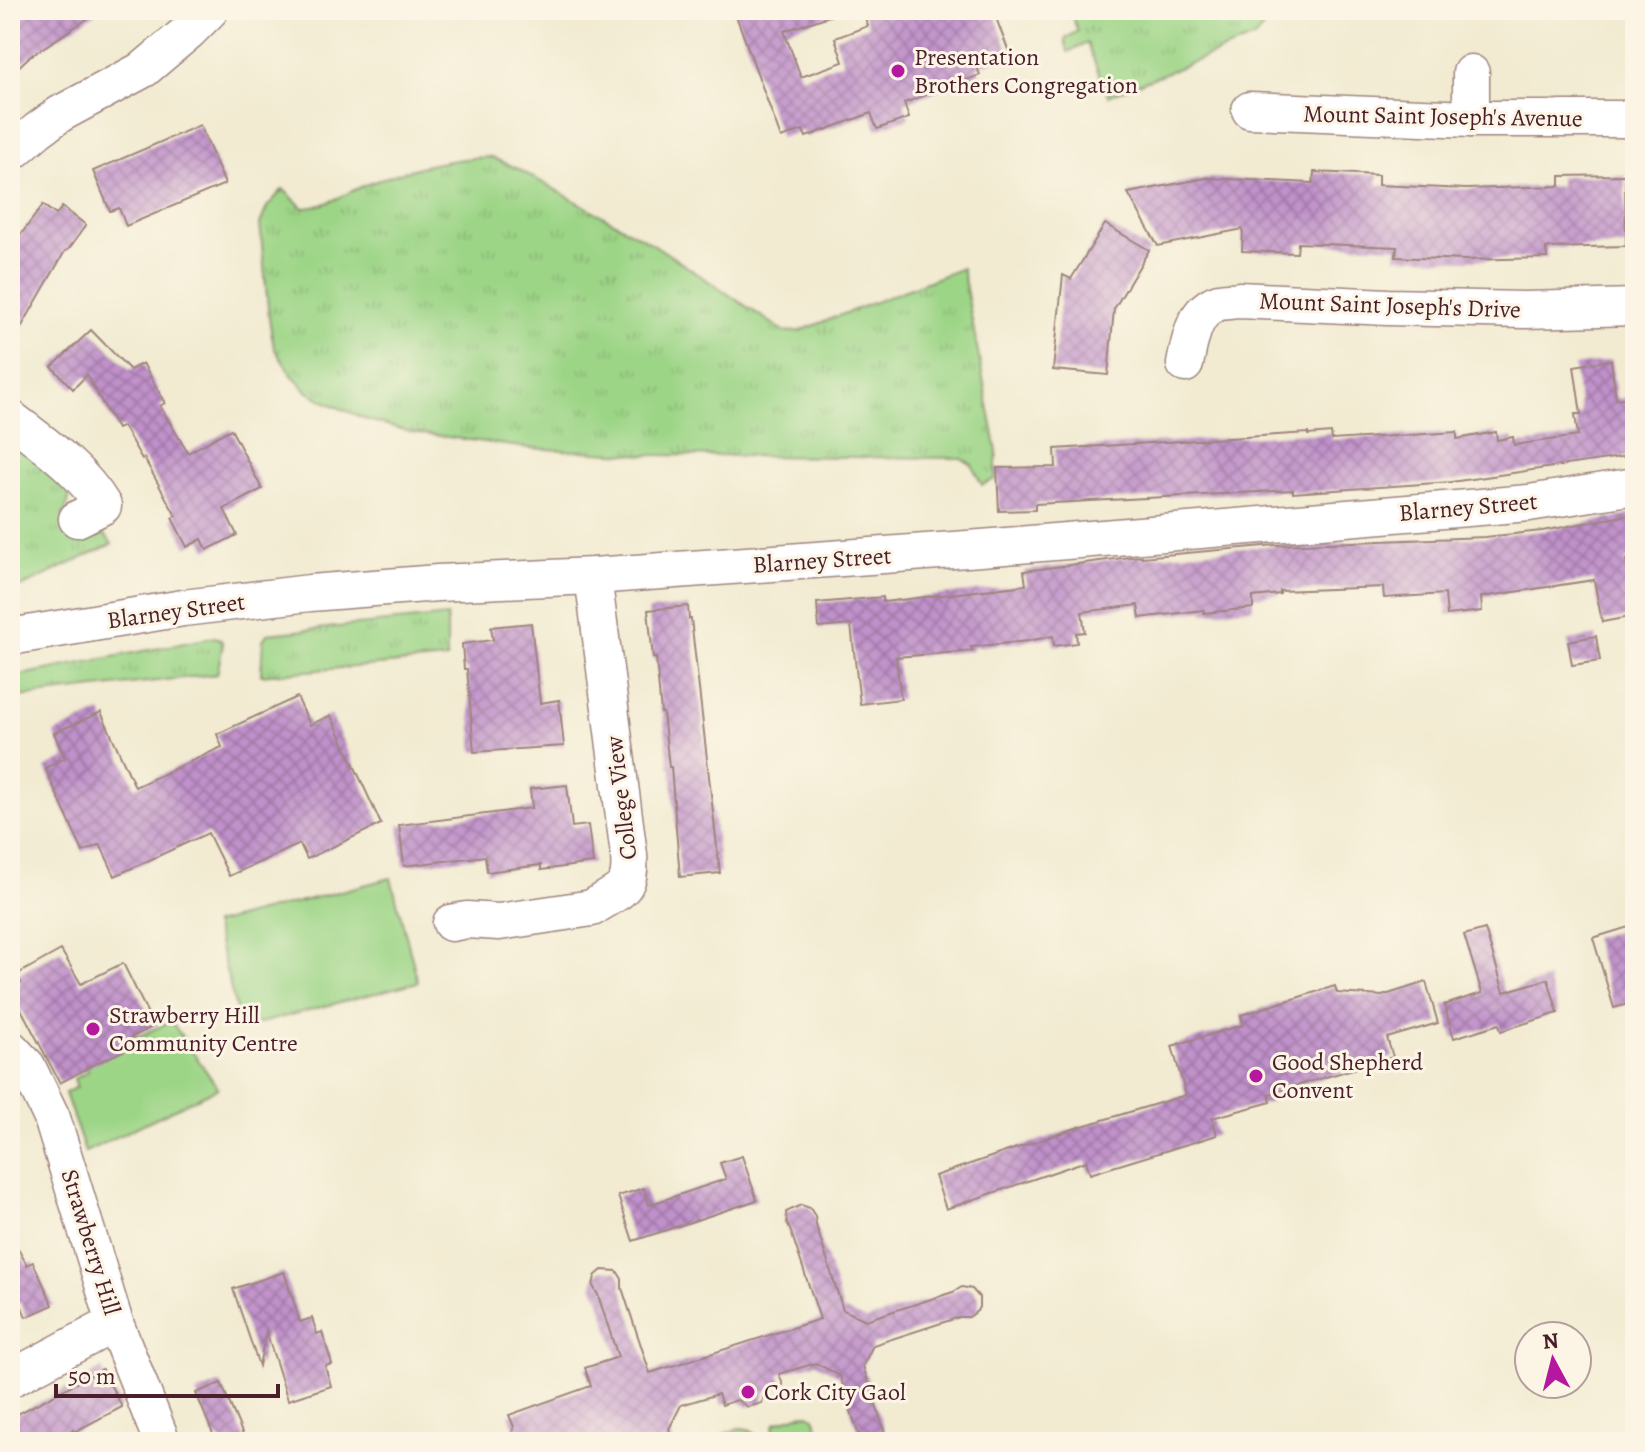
<svg xmlns="http://www.w3.org/2000/svg" width="1645" height="1452" viewBox="0 0 1645 1452" font-family="Alegreya,serif">
<style>
.grass{fill:url(#grass-tufts);stroke:#747a59;stroke-width:2}
.park{fill:#9dd587;stroke:#747a59;stroke-width:2}
.building{fill:url(#building-cross-hatch)}
.lines{fill:none;stroke-linecap:round;stroke-linejoin:round}
.street-casing{stroke:#9e857e;stroke-width:39}
.street{stroke:#fff;stroke-width:36}
.poi-dot{fill:#b5179e;stroke:#fcf5e5;stroke-width:3}
.labels{text-anchor:middle;stroke-width:6;stroke-linejoin:round;paint-order:stroke}
.poi-label{font-size:24px;fill:#4a1f2b;stroke:#fcf5e5;text-anchor:start}
.street-label{font-size:24px;fill:#4a1f2b;stroke:#fcf5e5}
</style>
<defs>
<pattern id="grass-tufts" width="24" height="20" patternUnits="userSpaceOnUse" patternTransform="scale(2)"><rect width="24" height="20" fill="#9dd587"/><path d="M3 7l-1-3M5 7V3M7 7l1-3M15 17l-1-3M17 17v-4M19 17l1-3" fill="none" stroke="#89b675"/></pattern>
<pattern id="building-cross-hatch" width="8" height="8" patternUnits="userSpaceOnUse" patternTransform="scale(2)"><rect width="8" height="8" fill="#c091ca"/><path d="M0 0l8 8M0 8l8-8" fill="none" stroke="#9e76a4"/></pattern>
</defs>
<rect width="100%" height="100%" fill="#fcf5e5"/>
<filter id="ink" filterUnits="userSpaceOnUse"><feTurbulence type="fractalNoise" baseFrequency=".0125" numOctaves="2"/><feDisplacementMap in="SourceGraphic" scale="16" xChannelSelector="R" yChannelSelector="G"/><feConvolveMatrix kernelMatrix="1 2 1 2 8 2 1 2 1" color-interpolation-filters="sRGB"/></filter>
<filter id="wash" filterUnits="userSpaceOnUse"><feTurbulence type="fractalNoise" baseFrequency=".006" numOctaves="4" result="noise"/><feDisplacementMap in="SourceGraphic" scale="32" xChannelSelector="R" yChannelSelector="G"/><feGaussianBlur stdDeviation="1.8" result="paint"/><feColorMatrix in="noise" values="0 0 0 0 0 0 0 0 0 0 0 0 0 0 0 0 0 1.4 0 .05"/><feComposite in="paint" operator="in"/></filter>
<g filter="url(#wash)">
<rect width="100%" height="100%" fill="#f2ebd2"/>
<!-- grass -->
<g class="grass">
<polygon points="1069,10 1256,10 1263,28 1254,38 1108,96 1087,43 1068,52 1065,39 1078,31"/>
<path d="M490,157L516,168L653,244L785,332L800,331L962,268L997,452L995,479L982,485L972,465L961,458L648,455L528,448L411,432L368,420L328,403L308,392L291,374L274,348L269,318L260,224L267,207L283,189L303,208C325,208 347,192 368,184C410,168 444,159 490,157Z"/>
<path d="M10,436L68,481C70,495 70,503 63,515L75,537L95,533L104,534L112,544L21,587L10,590Z"/>
<polygon points="447,616 447,659 261,675 263,640 267,634"/>
<polygon points="215,637 220,639 223,644 217,674 10,698 10,677"/>
<polygon points="809,1414 814,1417 823,1442 774,1442 772,1435 775,1423 798,1415"/>
<path d="M739,1428C752,1428 754,1430 758,1442H715L719,1436Z"/>
</g>
<!-- park -->
<g class="park">
<polygon points="391,878 418,982 241,1028 214,924"/>
<polygon points="171,1021 218,1088 85,1152 65,1093 77,1087 74,1079 88,1071 85,1062"/>
</g>
<g id="blocks">
<!-- building -->
<g class="building">
<polygon points="10,10 101,10 29,57 10,75"/>
<polygon points="734,10 834,10 835,14 784,31 801,77 843,62 835,38 868,26 862,10 993,10 1010,55 977,67 980,75 904,103 909,118 877,129 871,113 806,137 803,130 781,138"/>
<polygon points="200,125 225,184 126,226 119,208 110,211 93,171"/>
<polygon points="1314,172 1378,175 1378,185 1466,189 1560,186 1560,176 1625,175 1626,246 1546,248 1547,258 1464,260 1396,257 1397,247 1298,243 1297,253 1242,251 1243,229 1158,246 1128,193 1206,178 1313,183"/>
<polygon points="43,205 56,215 62,207 86,225 68,250 65,251 10,347 10,249"/>
<polygon points="1105,224 1149,250 1114,309 1108,375 1053,370 1063,275 1071,279"/>
<polygon points="91,330 130,370 143,363 165,403 160,406 188,453 231,429 262,489 224,509 237,535 207,550 202,539 187,547 172,518 176,516 144,458 142,459 123,426 117,429 87,375 73,389 52,367"/>
<polygon points="1611,360 1616,399 1631,397 1635,426 1635,455 1451,482 1293,493 1293,490 1035,504 1035,510 999,511 997,468 1056,467 1055,449 1308,433 1308,435 1331,433 1332,440 1457,432 1457,439 1496,432 1497,440 1513,437 1514,445 1578,436 1575,414 1581,414 1574,366"/>
<polygon points="1635,514 1635,558 1626,560 1635,604 1635,616 1602,622 1594,580 1481,597 1482,611 1447,615 1445,594 1384,598 1383,587 1280,591 1280,594 1253,597 1253,608 1204,613 1204,610 1140,618 1138,605 1082,612 1085,632 1076,633 1077,643 1054,646 1053,636 1028,641 971,647 972,651 896,657 901,699 860,704 851,625 819,628 817,603 883,597 883,602 1026,585 1024,571 1130,557 1142,556 1142,557 1276,545 1485,537 1542,531"/>
<polygon points="688,606 689,619 691,619 720,873 680,877 671,767 669,767 663,713 661,713 656,658 653,658 648,610"/>
<polygon points="531,623 540,703 559,700 564,746 474,752 467,669 464,669 462,644 493,640 491,627"/>
<polygon points="1596,636 1600,661 1572,665 1568,641"/>
<polygon points="297,697 310,725 331,715 381,824 307,859 300,844 229,876 208,833 115,876 100,844 83,852 45,768 65,758 54,733 101,712 135,787 222,747 217,734"/>
<polygon points="567,785 572,827 588,825 593,863 541,870 541,865 487,872 485,856 404,866 399,825 532,808 530,789"/>
<polygon points="1635,925 1635,1002 1614,1008 1593,938"/>
<polygon points="1485,929 1504,992 1548,979 1558,1013 1501,1031 1499,1024 1454,1038 1444,1005 1482,993 1464,935"/>
<polygon points="61,950 81,984 123,963 154,1026 130,1038 134,1046 86,1068 86,1069 60,1083 21,1009 10,1016 10,989 21,983 16,975"/>
<polygon points="1426,982 1438,1023 1387,1038 1393,1057 1269,1094 1271,1102 1212,1118 1217,1135 1090,1174 1086,1161 946,1209 935,1176 1076,1128 1186,1095 1172,1046 1243,1025 1241,1015 1335,986 1337,993 1382,996"/>
<polygon points="742,1156 757,1200 633,1241 618,1196 644,1188 649,1205 726,1179 720,1163"/>
<polygon points="801,1205 810,1208 815,1216 816,1225 843,1310 866,1320 953,1292 962,1287 972,1289 979,1297 979,1307 977,1311 969,1317 960,1317 873,1345 863,1366 888,1442 861,1442 840,1376 816,1363 779,1374 783,1385 765,1391 762,1403 748,1407 737,1400 722,1405 718,1394 681,1405 669,1429 673,1442 509,1442 514,1427 509,1415 591,1386 585,1368 618,1357 598,1295 593,1286 595,1276 602,1270 617,1271 622,1279 622,1288 650,1373 820,1319 791,1232 787,1223 786,1212"/>
<polygon points="10,1234 27,1265 33,1262 53,1305 26,1317 20,1302 10,1306"/>
<polygon points="284,1272 300,1322 312,1318 317,1334 322,1332 332,1364 325,1366 331,1386 288,1400 266,1331 259,1366 233,1289"/>
<polygon points="102,1369 122,1407 74,1432 73,1430 48,1442 10,1442 10,1418"/>
<polygon points="221,1383 246,1442 223,1442 213,1434 196,1393"/>
</g>
</g>
</g>
<g filter="url(#ink)">
<use href="#blocks" fill-opacity="0" stroke="#9e857e" stroke-width="2"/>
<g class="lines">
<defs>
<g id="street">
<polyline points="1250,110 1471,119 1635,119"/>
<polyline points="1471,119 1471,73"/>
<polyline points="10,154 38,130 60,114 144,69 189,31 210,10"/>
<path d="M1185,364C1190,341 1193,310 1219,302C1225,301 1232,301 1239,300L1388,307L1525,310L1635,307"/>
<path d="M10,418C44,444 81,469 103,506L77,519"/>
<polyline points="10,637 183,608 310,593 438,583 593,576 981,548 1529,503 1635,486"/>
<path d="M451,923L467,920L499,922L592,908C618,890 632,893 629,855L593,576"/>
<polyline points="10,1048 27,1066 52,1118 115,1323 162,1442"/>
<polyline points="10,1379 115,1323"/>
</g>
</defs>
<!-- street casing -->
<use href="#street" class="street-casing"/>
<!-- street -->
<use href="#street" class="street"/>
</g>
</g>
<!-- markers -->
<g class="poi-dot">
<circle cx="898" cy="71" r="8"/>
<circle cx="93" cy="1029" r="8"/>
<circle cx="1256" cy="1076" r="8"/>
<circle cx="748" cy="1392" r="8"/>
</g>
<g class="labels">
<!-- poi labels -->
<g class="poi-label">
<text x="914" y="65">Presentation<tspan x="914" dy="28">Brothers Congregation</tspan></text>
<text x="109" y="1023">Strawberry Hill<tspan x="109" dy="28">Community Centre</tspan></text>
<text x="1272" y="1070">Good Shepherd<tspan x="1272" dy="28">Convent</tspan></text>
<text x="764" y="1400">Cork City Gaol</text>
</g>
<!-- street labels -->
<g class="street-label">
<text transform="translate(1443 116) rotate(1)" y="8">Mount Saint Joseph's Avenue</text>
<text transform="translate(1390 305) rotate(2)" y="8">Mount Saint Joseph's Drive</text>
<text transform="translate(1468 507) rotate(-5)" y="8">Blarney Street</text>
<text transform="translate(822 560) rotate(-4)" y="8">Blarney Street</text>
<text transform="translate(176 611) rotate(-8)" y="8">Blarney Street</text>
<text transform="translate(621 798) rotate(-97)" y="8">College View</text>
<text transform="translate(91 1242) rotate(73)" y="8">Strawberry Hill</text>
</g>
</g>
<!-- margin -->
<rect width="1645" height="1452" fill="none" stroke="#fcf5e5" stroke-width="40"/>
<!-- north arrow -->
<g transform="translate(1553 1360) rotate(353)"><circle r="38" fill="#fcf5e5" stroke="#b59f9b" stroke-width="2"/>
<path d="M0-6L14 30L0 20L-14 30Z" fill="#b5179e"/>
<text y="-12" font-size="22" font-weight="bold" text-anchor="middle" fill="#4a1f2b">N</text>
</g>
<!-- scale -->
<path d="M56 1384v12h222v-12" fill="none" stroke="#4a1f2b" stroke-width="4"/>
<text x="68" y="1384" font-size="24" fill="#4a1f2b" stroke="#fcf5e5" stroke-width="6" paint-order="stroke">50 m</text>
</svg>
